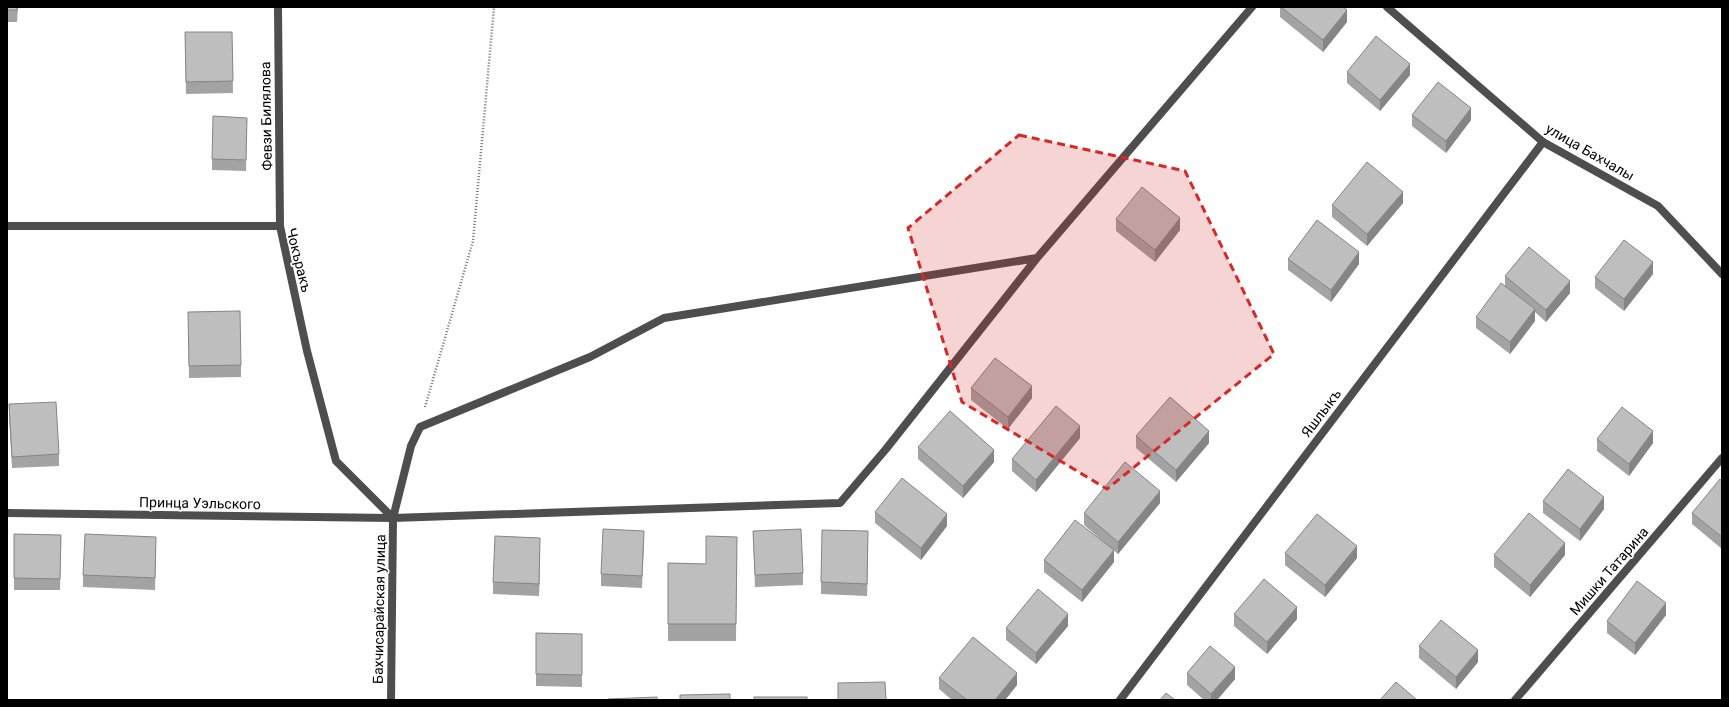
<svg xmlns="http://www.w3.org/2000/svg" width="1729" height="707" viewBox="0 0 1729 707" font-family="Roboto,sans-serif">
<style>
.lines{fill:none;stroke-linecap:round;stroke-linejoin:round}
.path{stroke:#707070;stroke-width:2.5;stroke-dasharray:1 2;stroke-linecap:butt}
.service{stroke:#4e4e4e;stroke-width:8}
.minor{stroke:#4e4e4e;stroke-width:8}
.wall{fill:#a3a3a3}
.shaded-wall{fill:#858585}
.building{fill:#bebebe;stroke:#858585}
.marked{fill:#d62828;fill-opacity:0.2;stroke:#d62828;stroke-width:3;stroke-dasharray:8 5;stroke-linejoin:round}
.labels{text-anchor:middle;stroke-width:3.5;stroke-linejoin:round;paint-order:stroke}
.street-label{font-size:14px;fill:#000;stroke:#fff}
</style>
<rect width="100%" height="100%" fill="#fff"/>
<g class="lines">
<!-- path -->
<polyline class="path" points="425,407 473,241 494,7"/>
<!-- service -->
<polyline class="service" points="1037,258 886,449 840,503 393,518 411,446 420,427 590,357 664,318 1037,258 1252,7"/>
<!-- minor -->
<g class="minor">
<polyline points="278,7 280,226"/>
<polyline points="1387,7 1543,142 1658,206 1722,274"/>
<polyline points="7,226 280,226 307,351 336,461 393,518"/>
<polyline points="7,513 393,518"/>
<polyline points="391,700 393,518"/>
<polyline points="1120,700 1543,142"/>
<polyline points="1515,700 1722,458"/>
</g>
</g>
<!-- wall -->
<g class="wall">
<polygon points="7,7 18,7 17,22 7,22"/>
<polygon points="1280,7 1343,7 1347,22 1323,52 1280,17"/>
<polygon points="185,32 232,32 233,93 186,94"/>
<polygon points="1347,72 1410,75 1380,111 1347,83"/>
<polygon points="1412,115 1471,120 1446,153 1412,126"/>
<polygon points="247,129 246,171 212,170 212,159"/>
<polygon points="1403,203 1367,246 1332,217 1332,205"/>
<polygon points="1116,219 1180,230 1155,262 1116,231"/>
<polygon points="1288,259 1359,264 1331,302 1288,270"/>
<polygon points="1653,274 1624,311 1595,288 1595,277"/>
<polygon points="1505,276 1570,293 1546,322 1535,312 1535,321 1510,354 1476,328 1476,317 1505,286"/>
<polygon points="188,312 241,365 241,377 189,378"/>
<polygon points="971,388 1032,398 1008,429 971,400"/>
<polygon points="9,404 59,454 59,466 12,468 9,416"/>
<polygon points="1136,436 1209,443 1176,482 1136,448"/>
<polygon points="1080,438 1036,492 1012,471 1012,459"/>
<polygon points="1597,439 1653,443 1629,476 1597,451"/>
<polygon points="918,447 994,462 963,498 918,459"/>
<polygon points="1722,481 1722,549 1692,524 1692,513"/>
<polygon points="1543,501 1604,509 1580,541 1543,513"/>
<polygon points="1160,503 1118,554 1084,525 1084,513"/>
<polygon points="875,512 947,526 921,560 875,523"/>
<polygon points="753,531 803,573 803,585 755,587"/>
<polygon points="14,534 61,535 60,590 14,590"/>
<polygon points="737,537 736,641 668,641 668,563 706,564"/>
<polygon points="644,543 642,588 601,586 601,574"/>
<polygon points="868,543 867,596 821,594 821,582"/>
<polygon points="156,549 155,590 83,587 83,575"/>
<polygon points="540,550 539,596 493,594 493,582"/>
<polygon points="1285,553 1357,558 1325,597 1285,565"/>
<polygon points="1494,555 1565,555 1530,597 1494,567"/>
<polygon points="1044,560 1114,562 1082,602 1044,572"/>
<polygon points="1234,614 1297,619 1267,654 1234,626"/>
<polygon points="1666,615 1635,655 1607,633 1607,621"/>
<polygon points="1068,626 1036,664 1006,640 1006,628"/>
<polygon points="536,633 582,634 582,687 536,686"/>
<polygon points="1419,646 1478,662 1456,689 1419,658"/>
<polygon points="1187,673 1235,679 1217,700 1204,700 1187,685"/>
<polygon points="939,678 1017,685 1005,700 952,700 939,689"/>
</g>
<!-- shaded-wall -->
<g class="shaded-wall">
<polygon points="1347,10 1347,22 1323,52 1323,40"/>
<polygon points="1410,64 1410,75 1380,111 1380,100"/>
<polygon points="1471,108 1471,120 1446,153 1446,141"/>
<polygon points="1403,192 1403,203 1367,246 1367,234"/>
<polygon points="1180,218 1180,230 1155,262 1155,250"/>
<polygon points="1359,252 1359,264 1331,302 1331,290"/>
<polygon points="1653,262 1653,274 1624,311 1624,299"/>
<polygon points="1570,281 1570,293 1546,322 1546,310"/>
<polygon points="1535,309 1535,321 1510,354 1510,342"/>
<polygon points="1032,386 1032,398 1008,429 1008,417"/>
<polygon points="1080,426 1080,438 1036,492 1036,480"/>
<polygon points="1209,431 1209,443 1176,482 1176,470"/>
<polygon points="1653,431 1653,443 1629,476 1629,464"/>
<polygon points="994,450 994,462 963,498 963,486"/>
<polygon points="1160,491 1160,503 1118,554 1118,542"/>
<polygon points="1604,497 1604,509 1580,541 1580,529"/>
<polygon points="947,514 947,526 921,560 921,548"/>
<polygon points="868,531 868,543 867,596 867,584"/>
<polygon points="540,538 540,550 539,596 539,584"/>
<polygon points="1565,543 1565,555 1530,597 1530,585"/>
<polygon points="1357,546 1357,558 1325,597 1325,585"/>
<polygon points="1114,550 1114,562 1082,602 1082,590"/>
<polygon points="1666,603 1666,615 1635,655 1635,643"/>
<polygon points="1297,607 1297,619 1267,654 1267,642"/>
<polygon points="1068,614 1068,626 1036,664 1036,653"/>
<polygon points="1478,650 1478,662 1456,689 1456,677"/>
<polygon points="1235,667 1235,679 1217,700 1211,700 1211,694"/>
<polygon points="1017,673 1017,685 1005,700 995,700"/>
</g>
<!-- building -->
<g class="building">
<rect x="7" y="7" width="10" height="3"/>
<polygon points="1281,7 1343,7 1347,10 1323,40"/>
<polygon points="185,32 232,32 233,81 186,82"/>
<polygon points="1376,36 1410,64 1380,100 1347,72"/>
<polygon points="1438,82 1471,108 1446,141 1412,115"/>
<polygon points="213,116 247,118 246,160 212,159"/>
<polygon points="1367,162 1403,192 1367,234 1332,205"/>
<polygon points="1142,187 1180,218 1155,250 1116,219"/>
<polygon points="1317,220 1359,252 1331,290 1288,259"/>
<polygon points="1624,240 1653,262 1624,299 1595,277"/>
<polygon points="1529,247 1570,281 1546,310 1505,276"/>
<polygon points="1501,283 1535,309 1510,342 1476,317"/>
<polygon points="240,311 241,365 189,366 188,312"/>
<polygon points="995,358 1032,386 1008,417 971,388"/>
<polygon points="1170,397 1209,431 1176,470 1136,436"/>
<polygon points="56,402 59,454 12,457 9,404"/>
<polygon points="1056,406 1080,426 1036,480 1012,459"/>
<polygon points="1622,407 1653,431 1629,464 1597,439"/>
<polygon points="950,411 994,450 963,486 918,447"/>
<polygon points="1125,462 1160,491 1118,542 1084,513"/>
<polygon points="1568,469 1604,497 1580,529 1543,501"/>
<polygon points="902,478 947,514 921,548 875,512"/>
<polygon points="1720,479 1722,481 1722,537 1692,513"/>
<polygon points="1529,513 1565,543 1530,585 1494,555"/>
<polygon points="1317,514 1357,546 1325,585 1285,553"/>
<polygon points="1075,520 1114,550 1082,590 1044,560"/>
<polygon points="603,529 644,531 642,576 601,574"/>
<polygon points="801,529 803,573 755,575 753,531"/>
<polygon points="822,530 868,531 867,584 821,582"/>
<polygon points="14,534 61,535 60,579 14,578"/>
<polygon points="85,534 156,537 155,578 83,575"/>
<polygon points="495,536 540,538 539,584 493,582"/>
<polygon points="706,536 737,537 736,624 668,624 668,563 706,564"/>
<polygon points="1264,579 1297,607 1267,642 1234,614"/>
<polygon points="1637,581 1666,603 1635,643 1607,621"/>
<polygon points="1038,589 1068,614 1036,653 1006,628"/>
<polygon points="1441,620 1478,650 1456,677 1419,646"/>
<polygon points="536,633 582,634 582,675 536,674"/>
<polygon points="973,637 1017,673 995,700 967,700 939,678"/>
<polygon points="1210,646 1235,667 1211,694 1187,673"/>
<polygon points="885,682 886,700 838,700 838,683"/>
<polygon points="1396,682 1417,700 1380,700"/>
<polygon points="1166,693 1175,700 1160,700"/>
<polygon points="730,694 730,700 680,700 680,695"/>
<polygon points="657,697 657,700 608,700 608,699"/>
<rect x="754" y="697" width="53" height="3"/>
</g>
<!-- marked area -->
<path class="marked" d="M1019,135L1185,171L1274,354L1107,489L962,402L908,228Z"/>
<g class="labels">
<!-- street labels -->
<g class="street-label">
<text transform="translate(266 116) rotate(-91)" y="5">Февзи Билялова</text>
<text transform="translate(1590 152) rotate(30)" y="5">улица Бахчалы</text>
<text transform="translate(299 260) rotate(76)" y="5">Чокъракъ</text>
<text transform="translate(1321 413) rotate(-53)" y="5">Яшлыкъ</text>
<text transform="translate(200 503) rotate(1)" y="5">Принца Уэльского</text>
<text transform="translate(1609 571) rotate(-49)" y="5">Мишки Татарина</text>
<text transform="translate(379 609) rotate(-89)" y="5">Бахчисарайская улица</text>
</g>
</g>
<!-- border -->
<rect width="1729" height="707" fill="none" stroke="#000000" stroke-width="16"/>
</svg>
